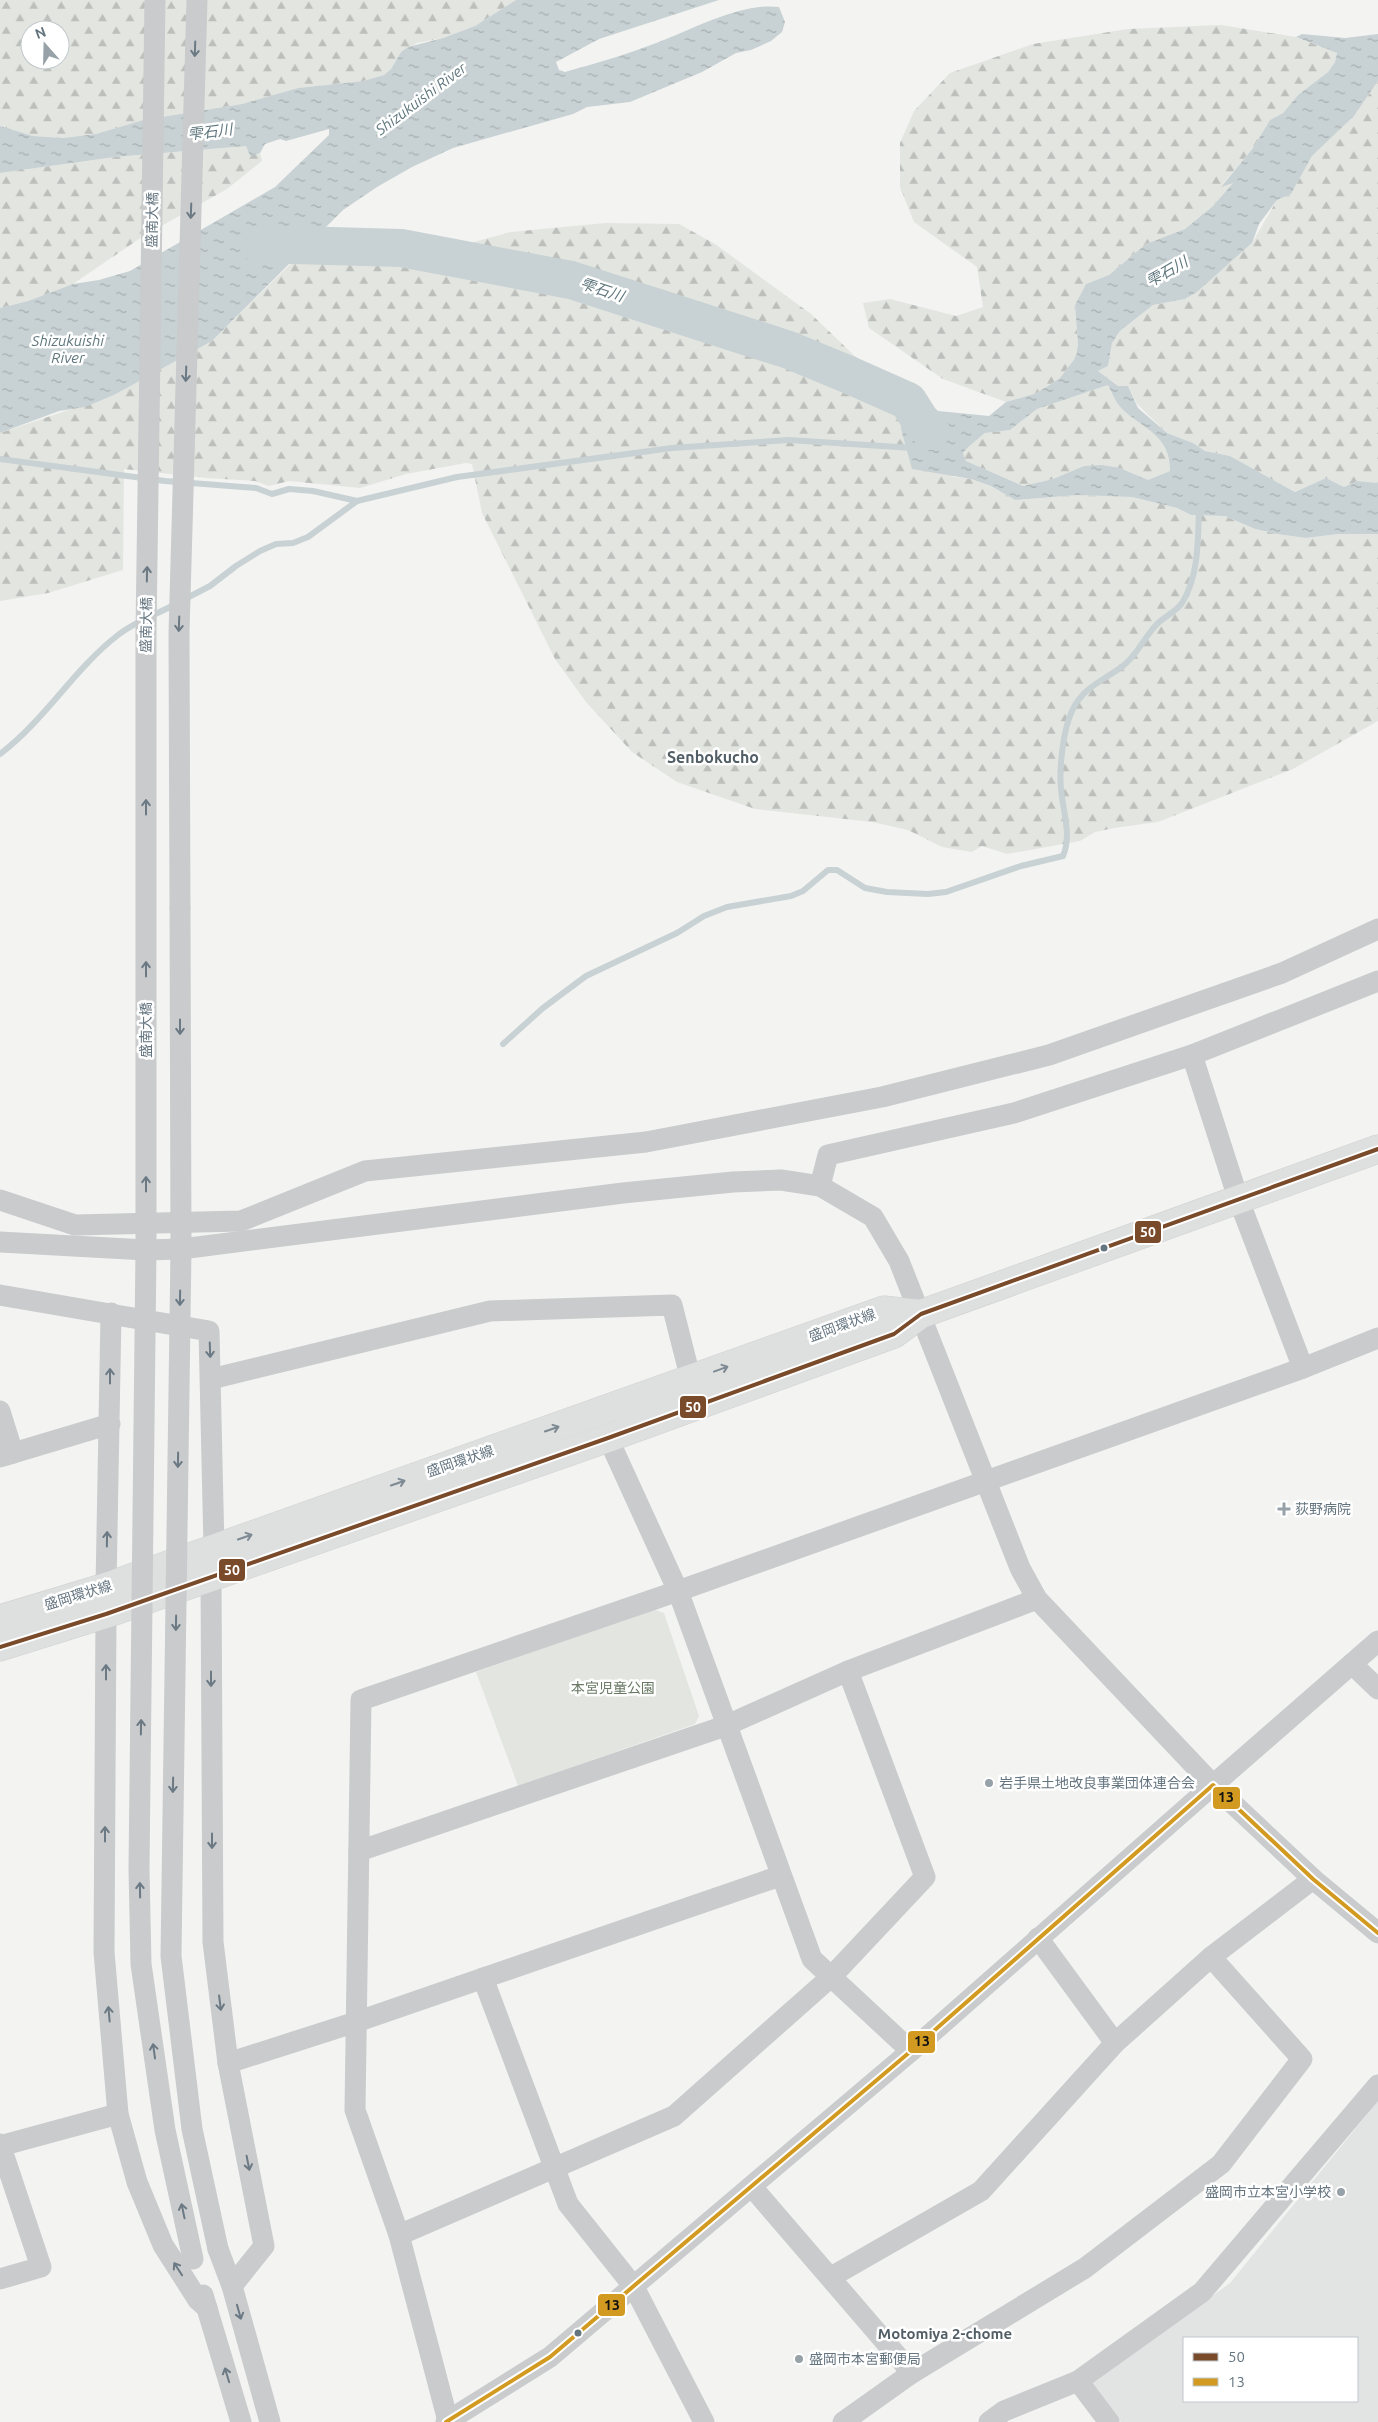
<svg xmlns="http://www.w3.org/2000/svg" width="1378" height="2422" viewBox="0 0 1378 2422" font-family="Ubuntu,'Noto Sans JP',sans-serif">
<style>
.built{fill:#e2e3e3;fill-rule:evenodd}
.forest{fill:url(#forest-firs);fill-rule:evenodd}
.park{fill:#e3e6e0}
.water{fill:url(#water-ripples);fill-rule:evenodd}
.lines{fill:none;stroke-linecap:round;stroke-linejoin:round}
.stream{stroke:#c8d1d3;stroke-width:6}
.river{stroke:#c8d1d3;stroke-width:38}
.major-casing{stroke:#d0d1d1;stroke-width:29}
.minor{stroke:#c9cbcc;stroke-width:21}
.major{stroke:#dedfdf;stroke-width:28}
.minor-bridge{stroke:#c9cbcc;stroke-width:21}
.bus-1-casing{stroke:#fff;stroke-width:8}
.bus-2-casing{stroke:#fff;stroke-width:8}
.bus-1{stroke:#7a4b2a;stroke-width:4}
.bus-2{stroke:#d29a20;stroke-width:4}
.oneway{stroke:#6a7984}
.oneway2{stroke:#7d8a93}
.bus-dot{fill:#657580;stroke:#fff;stroke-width:2}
.poi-dot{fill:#97a1a8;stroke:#fff;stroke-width:2}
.labels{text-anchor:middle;stroke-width:5;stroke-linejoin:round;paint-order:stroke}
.street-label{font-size:14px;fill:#657580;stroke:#fff}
.poi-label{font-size:14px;fill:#657580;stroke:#fff;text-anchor:start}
.park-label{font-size:14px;fill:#687863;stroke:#fff}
.water-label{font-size:15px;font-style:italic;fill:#60777e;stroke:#fff}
.neighbourhood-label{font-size:15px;font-weight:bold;fill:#525e66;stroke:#fff}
.quarter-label{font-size:16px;font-weight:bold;fill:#525e66;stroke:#fff}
.line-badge{stroke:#fff;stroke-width:2}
.badge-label{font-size:14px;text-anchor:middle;font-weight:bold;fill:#fff}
.pale-badge-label{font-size:14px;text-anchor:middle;font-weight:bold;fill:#111}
</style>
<defs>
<pattern id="forest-firs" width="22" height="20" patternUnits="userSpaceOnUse" patternTransform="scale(1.25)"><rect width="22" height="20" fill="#e3e6e0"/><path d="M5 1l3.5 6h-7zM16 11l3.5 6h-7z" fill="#bcbfbb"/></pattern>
<pattern id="water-ripples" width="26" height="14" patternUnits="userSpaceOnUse" patternTransform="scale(1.25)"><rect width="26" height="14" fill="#c8d1d3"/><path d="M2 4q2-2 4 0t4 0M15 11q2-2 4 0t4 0" fill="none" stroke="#a6aeb0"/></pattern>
</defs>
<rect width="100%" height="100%" fill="#f3f3f2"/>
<!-- built -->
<path class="built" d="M1378,2101V2422H1121L1091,2385L1230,2283ZM1184,2338H1357V2401H1184Z"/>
<!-- forest -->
<g class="forest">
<path d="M0,0H516L475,26L443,38L417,43L401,52L391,69L384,75L363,81L298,88L242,104L143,120L96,134L63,138L33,136L0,126ZM30,30H60V60H30Z"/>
<polygon points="1221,25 1296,37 1337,53 1335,62 1328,72 1298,95 1283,113 1270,120 1253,148 1221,186 1234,182 1213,206 1185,229 1146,244 1109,275 1086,284 1075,305 1078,344 1076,357 1060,378 1048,386 1034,394 1006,402 943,379 869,328 863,303 890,299 956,316 983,307 977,267 914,222 900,187 900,143 914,111 950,73 1033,44 1128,29"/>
<polygon points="1378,81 1378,483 1357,481 1344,487 1326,478 1295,492 1230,456 1205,451 1193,443 1167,433 1137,404 1128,386 1118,386 1098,371 1108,366 1112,343 1120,331 1153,305 1185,299 1197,292 1252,243 1277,200 1291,194 1312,156 1354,116"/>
<polygon points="246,146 250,156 260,153 262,161 227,189 142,237 73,284 28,301 0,308 0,173 115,157"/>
<polygon points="605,223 679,224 715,244 811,314 862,363 902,393 880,401 900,404 907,411 901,429 905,442 954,477 971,479 991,486 1015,500 1078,495 1132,497 1177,508 1191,515 1225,516 1255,529 1277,534 1306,538 1338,534 1378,534 1378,721 1293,769 1158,822 1114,828 1095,832 1080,841 1007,854 982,846 972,852 942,847 908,830 872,822 755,809 677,782 632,752 586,702 555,659 482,513 472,464 466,463 406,474 360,488 289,481 269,486 255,481 207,478 124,469 123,570 48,593 0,601 0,433 116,394 212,341 314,241 399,241 444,250 511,232"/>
<path d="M1108,385C1112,392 1116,403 1122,409C1145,431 1169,431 1170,471L1148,480L1120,468L1084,466L1053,479L1023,486L966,461L963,453C966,447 979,438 985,433L1010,430L1037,409Z"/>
</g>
<!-- park -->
<polygon class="park" points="653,1609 664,1613 699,1716 695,1724 518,1786 476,1672"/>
<!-- water -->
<g class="water">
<path d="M516,0H719L599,39L556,62L559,70L565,72C597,63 628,54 659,42C693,29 743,2 779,7L785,22L782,32L771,41L751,50L736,53L702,72L630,102L587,107L573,114L453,148L412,167L377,187L343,210L212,341L116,394L85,407L59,411L0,433V308L28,301L73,284L99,280L130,271L275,187L329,135V129L286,141L280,139L265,144L260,153L250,156L246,146L115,157L0,173V126L33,136L63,138L96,134L143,120L242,104L298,88L363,81L384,75L391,69L401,52L408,47L443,38L475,26Z"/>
<path d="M1302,34L1345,38L1378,34V81L1354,116L1312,156L1291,194L1277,200L1259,224L1252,243L1197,292L1185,299L1153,305L1120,331L1112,343L1108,366L1098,371L1118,386H1128L1138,408L1167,433L1193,443L1205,451L1230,456L1295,492L1326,478L1344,487L1357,481L1378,483V534H1338L1306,538L1277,534L1255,529L1225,516L1191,515L1177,508L1132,497L1078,495L1015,500L991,486L971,479L912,469L901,429V422L907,416V411L901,404L882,403L880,401L902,393L908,388L914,394L918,409L989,416L1006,402L1034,394L1048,386L1060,378L1076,357L1078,344L1075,305L1086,284L1109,275L1146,244L1185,229L1213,206L1233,183L1221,187L1253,148L1270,120L1283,113L1298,95L1328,72L1335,62L1337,53L1296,37ZM1108,385C1112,393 1116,403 1122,409C1144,430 1170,434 1170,471L1148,480L1120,468L1102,465L1084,466L1053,479L1023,486L966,461L963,453C966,448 979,438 985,433L1010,430L1037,409Z"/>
</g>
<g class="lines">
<!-- stream -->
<g class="stream">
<polyline points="0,459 165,481 256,488 272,494 289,489 313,491 357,501"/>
<polyline points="185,599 210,586 236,566 260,551 276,544 293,543 308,537 357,501 457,477 672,448 789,440 913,448"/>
<path d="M0,754C45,720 74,669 118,635C134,622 157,614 176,604"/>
<path d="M503,1044L543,1008L586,976L677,933L704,916L727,907L791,896L803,891L828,870H837L865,888L887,892L928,894L946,892L1021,866L1063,856C1072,835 1063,812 1061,789C1059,768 1063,730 1072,711C1082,688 1104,680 1123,666C1137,655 1144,638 1156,625C1163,617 1175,613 1182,603C1199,576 1198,538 1199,507"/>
</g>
<!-- river -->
<polyline class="river" points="259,244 401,248 571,280 789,350 847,374 908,401 920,420 931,431"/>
<defs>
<g id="major">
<polyline points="0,1619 106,1587 884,1310 921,1314"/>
<polyline points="0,1647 106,1614 608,1438 894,1334 921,1314 1378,1149"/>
</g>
</defs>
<!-- major casing -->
<use href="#major" class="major-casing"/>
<!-- minor -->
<g class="minor">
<polyline points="180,908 179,633 197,0"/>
<polyline points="1192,1055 1238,1198 1303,1368"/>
<polyline points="820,1186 828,1155 1014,1113 1192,1055 1378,981"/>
<polyline points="0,1200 75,1225 241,1221 365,1171 646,1142 882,1097 1049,1055 1282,973 1378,929"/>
<polyline points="0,1242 146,1250 181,1249 623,1193 733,1182 781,1180 820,1186 873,1217 899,1261 1020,1568 1037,1599 1213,1785 1378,1641"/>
<polyline points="0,1295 209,1331 214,1548"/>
<polyline points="211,1379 490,1311 672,1305 691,1380"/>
<polyline points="0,1411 13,1453"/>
<polyline points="608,1438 678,1591 812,1959 911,2051"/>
<polyline points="0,1457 110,1424"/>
<polyline points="211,1577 213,1942 228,2063 264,2246 232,2286"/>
<polyline points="106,1587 111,1313"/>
<polyline points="106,1614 104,1952 118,2114 137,2182 163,2245 198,2300 207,2308"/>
<polyline points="1352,1664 1378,1689"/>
<polyline points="359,1851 725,1726 848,1671 1037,1599"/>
<polyline points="1038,1938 1115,2043"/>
<polyline points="483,1978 568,2204 634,2287 704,2422"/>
<polyline points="228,2063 356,2022 780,1876"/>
<polyline points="0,2144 41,2267 0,2279"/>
<polyline points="0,2146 118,2114"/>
<polyline points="752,2187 912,2373"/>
<polyline points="399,2235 674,2116 832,1976 925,1877 848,1671"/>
<polyline points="218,2249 232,2286 270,2422"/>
<polyline points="831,2277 981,2191 1115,2043 1211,1957 1313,1879"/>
<polyline points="203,2295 241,2422"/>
<polyline points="1078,2381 1109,2422"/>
<polyline points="448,2421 399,2235 355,2110 361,1700 678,1591 1303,1368 1378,1338"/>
<polyline points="446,2422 550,2357 911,2051 1213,1785 1313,1879 1378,1933"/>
<polyline points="843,2422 912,2373 1085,2268 1221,2164 1302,2059 1211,1957"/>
<polyline points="989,2422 1004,2411 1078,2381 1202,2292 1378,2085"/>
</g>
<!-- major -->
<use href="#major" class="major"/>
<!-- minor-bridge -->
<g class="minor-bridge">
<polyline points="155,0 146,632 146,1250 139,1869 141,1964 165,2130 193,2259"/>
<polyline points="180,908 181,1249 171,1956 192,2129 218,2249"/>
</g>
<defs>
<polyline id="bus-1" points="0,1647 106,1614 608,1438 894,1334 921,1314 1378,1149"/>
<polyline id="bus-2" points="446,2422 550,2357 911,2051 1213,1785 1313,1879 1378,1933"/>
</defs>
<!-- bus-1 casing -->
<use href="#bus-1" class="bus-1-casing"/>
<!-- bus-2 casing -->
<use href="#bus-2" class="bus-2-casing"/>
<!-- bus-1 -->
<use href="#bus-1" class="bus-1"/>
<!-- bus-2 -->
<use href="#bus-2" class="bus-2"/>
</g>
<!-- one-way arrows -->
<defs><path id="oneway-shaft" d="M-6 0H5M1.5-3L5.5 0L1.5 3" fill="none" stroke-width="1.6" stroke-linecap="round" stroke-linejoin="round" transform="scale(1.25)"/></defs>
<g class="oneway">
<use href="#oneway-shaft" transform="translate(195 49) rotate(92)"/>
<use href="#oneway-shaft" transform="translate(191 211) rotate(92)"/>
<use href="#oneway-shaft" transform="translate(186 374) rotate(92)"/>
<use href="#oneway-shaft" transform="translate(147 574) rotate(-89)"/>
<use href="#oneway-shaft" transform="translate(179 624) rotate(92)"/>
<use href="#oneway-shaft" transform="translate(146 807) rotate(-90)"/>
<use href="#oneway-shaft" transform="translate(146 969) rotate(-90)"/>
<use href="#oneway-shaft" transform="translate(180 1027) rotate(90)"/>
<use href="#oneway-shaft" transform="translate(146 1184) rotate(-90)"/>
<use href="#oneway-shaft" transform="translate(180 1298) rotate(91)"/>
<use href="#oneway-shaft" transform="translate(210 1350) rotate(88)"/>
<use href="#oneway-shaft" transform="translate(110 1376) rotate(-90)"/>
<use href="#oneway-shaft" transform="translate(178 1460) rotate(91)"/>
<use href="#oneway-shaft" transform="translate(107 1539) rotate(-89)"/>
<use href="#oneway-shaft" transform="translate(176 1623) rotate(91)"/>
<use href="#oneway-shaft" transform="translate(106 1672) rotate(-90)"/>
<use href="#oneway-shaft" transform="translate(211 1679) rotate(90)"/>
<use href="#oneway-shaft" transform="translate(141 1727) rotate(-89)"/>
<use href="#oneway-shaft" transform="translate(173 1785) rotate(91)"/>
<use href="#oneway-shaft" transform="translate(105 1834) rotate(-90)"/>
<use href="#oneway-shaft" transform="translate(212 1841) rotate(90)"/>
<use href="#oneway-shaft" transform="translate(140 1890) rotate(-91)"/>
<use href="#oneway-shaft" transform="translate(220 2003) rotate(83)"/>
<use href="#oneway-shaft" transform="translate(109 2014) rotate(-95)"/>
<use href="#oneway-shaft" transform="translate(154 2051) rotate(-98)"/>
<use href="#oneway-shaft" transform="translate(248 2163) rotate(79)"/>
<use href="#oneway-shaft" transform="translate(183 2211) rotate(-102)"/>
<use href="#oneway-shaft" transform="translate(178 2269) rotate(-123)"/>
<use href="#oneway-shaft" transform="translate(239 2312) rotate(74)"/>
<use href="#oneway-shaft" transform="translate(227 2375) rotate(-107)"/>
</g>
<g class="oneway2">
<use href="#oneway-shaft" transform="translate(721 1369) rotate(-20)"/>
<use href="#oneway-shaft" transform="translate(552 1429) rotate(-19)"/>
<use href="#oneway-shaft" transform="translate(398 1483) rotate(-19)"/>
<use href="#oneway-shaft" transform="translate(245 1537) rotate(-19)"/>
</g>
<!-- markers -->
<g class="bus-dot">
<circle cx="1104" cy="1248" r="4.5"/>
<circle cx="578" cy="2333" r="4.5"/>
</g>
<g class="poi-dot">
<path d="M1281.5 1501.5h5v5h5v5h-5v5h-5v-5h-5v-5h5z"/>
<circle cx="989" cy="1783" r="5"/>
<circle cx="1341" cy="2192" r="5"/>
<circle cx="799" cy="2359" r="5"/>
</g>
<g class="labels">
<!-- street labels -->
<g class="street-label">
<text transform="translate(152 220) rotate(-89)" y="5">盛南大橋</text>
<text transform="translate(146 625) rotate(-89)" y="5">盛南大橋</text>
<text transform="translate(146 1030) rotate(-90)" y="5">盛南大橋</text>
<text transform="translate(842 1325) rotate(-20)" y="5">盛岡環状線</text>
<text transform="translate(460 1461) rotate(-19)" y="5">盛岡環状線</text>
<text transform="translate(78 1595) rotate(-17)" y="5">盛岡環状線</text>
</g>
<!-- poi labels -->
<g class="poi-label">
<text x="1295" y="1514">荻野病院</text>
<text x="999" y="1788">岩手県土地改良事業団体連合会</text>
<text x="1331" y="2197" text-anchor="end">盛岡市立本宮小学校</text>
<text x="809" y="2364">盛岡市本宮郵便局</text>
</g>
<!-- park labels -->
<g class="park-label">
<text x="613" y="1693">本宮児童公園</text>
</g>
<!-- water labels -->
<g class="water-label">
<text transform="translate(421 99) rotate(-37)" y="5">Shizukuishi River</text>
<text transform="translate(210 132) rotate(-7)" y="5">雫石川</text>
<text transform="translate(1167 272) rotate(-30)" y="5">雫石川</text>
<text transform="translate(602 290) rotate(18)" y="5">雫石川</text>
<text x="68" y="346">Shizukuishi<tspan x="68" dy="17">River</tspan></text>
</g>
<!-- neighbourhood labels -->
<g class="neighbourhood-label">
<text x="945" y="2339">Motomiya 2-chome</text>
</g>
<!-- quarter labels -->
<g class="quarter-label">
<text x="713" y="763">Senbokucho</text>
</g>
</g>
<g class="line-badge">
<rect x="1134" y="1220" width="28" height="24" rx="5" fill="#7a4b2a"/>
<rect x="679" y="1395" width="28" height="24" rx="5" fill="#7a4b2a"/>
<rect x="218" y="1558" width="28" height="24" rx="5" fill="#7a4b2a"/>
<rect x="1212" y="1786" width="29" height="24" rx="5" fill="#d29a20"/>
<rect x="907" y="2030" width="29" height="24" rx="5" fill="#d29a20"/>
<rect x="597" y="2293" width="29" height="24" rx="5" fill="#d29a20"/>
</g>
<g class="badge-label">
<text x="1148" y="1237">50</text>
<text x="693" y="1412">50</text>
<text x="232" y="1575">50</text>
</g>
<g class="pale-badge-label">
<text x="1226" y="1802">13</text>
<text x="922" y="2046">13</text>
<text x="612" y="2310">13</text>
</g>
<!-- legend -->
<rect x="1183" y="2337" width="175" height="65" fill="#ffffff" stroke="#c1c8cc"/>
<rect x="1193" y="2353" width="25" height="8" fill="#7a4b2a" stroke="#c1c8cc"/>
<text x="1228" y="2362" font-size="15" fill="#657580">50</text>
<rect x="1193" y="2378" width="25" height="8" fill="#d29a20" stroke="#c1c8cc"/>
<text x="1228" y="2387" font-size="15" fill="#657580">13</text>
<!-- north arrow -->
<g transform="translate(45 45) rotate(340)"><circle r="24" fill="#ffffff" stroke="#c1c8cc"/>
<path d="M0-4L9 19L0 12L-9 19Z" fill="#97a1a8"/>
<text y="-8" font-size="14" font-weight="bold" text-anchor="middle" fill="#657580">N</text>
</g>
</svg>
